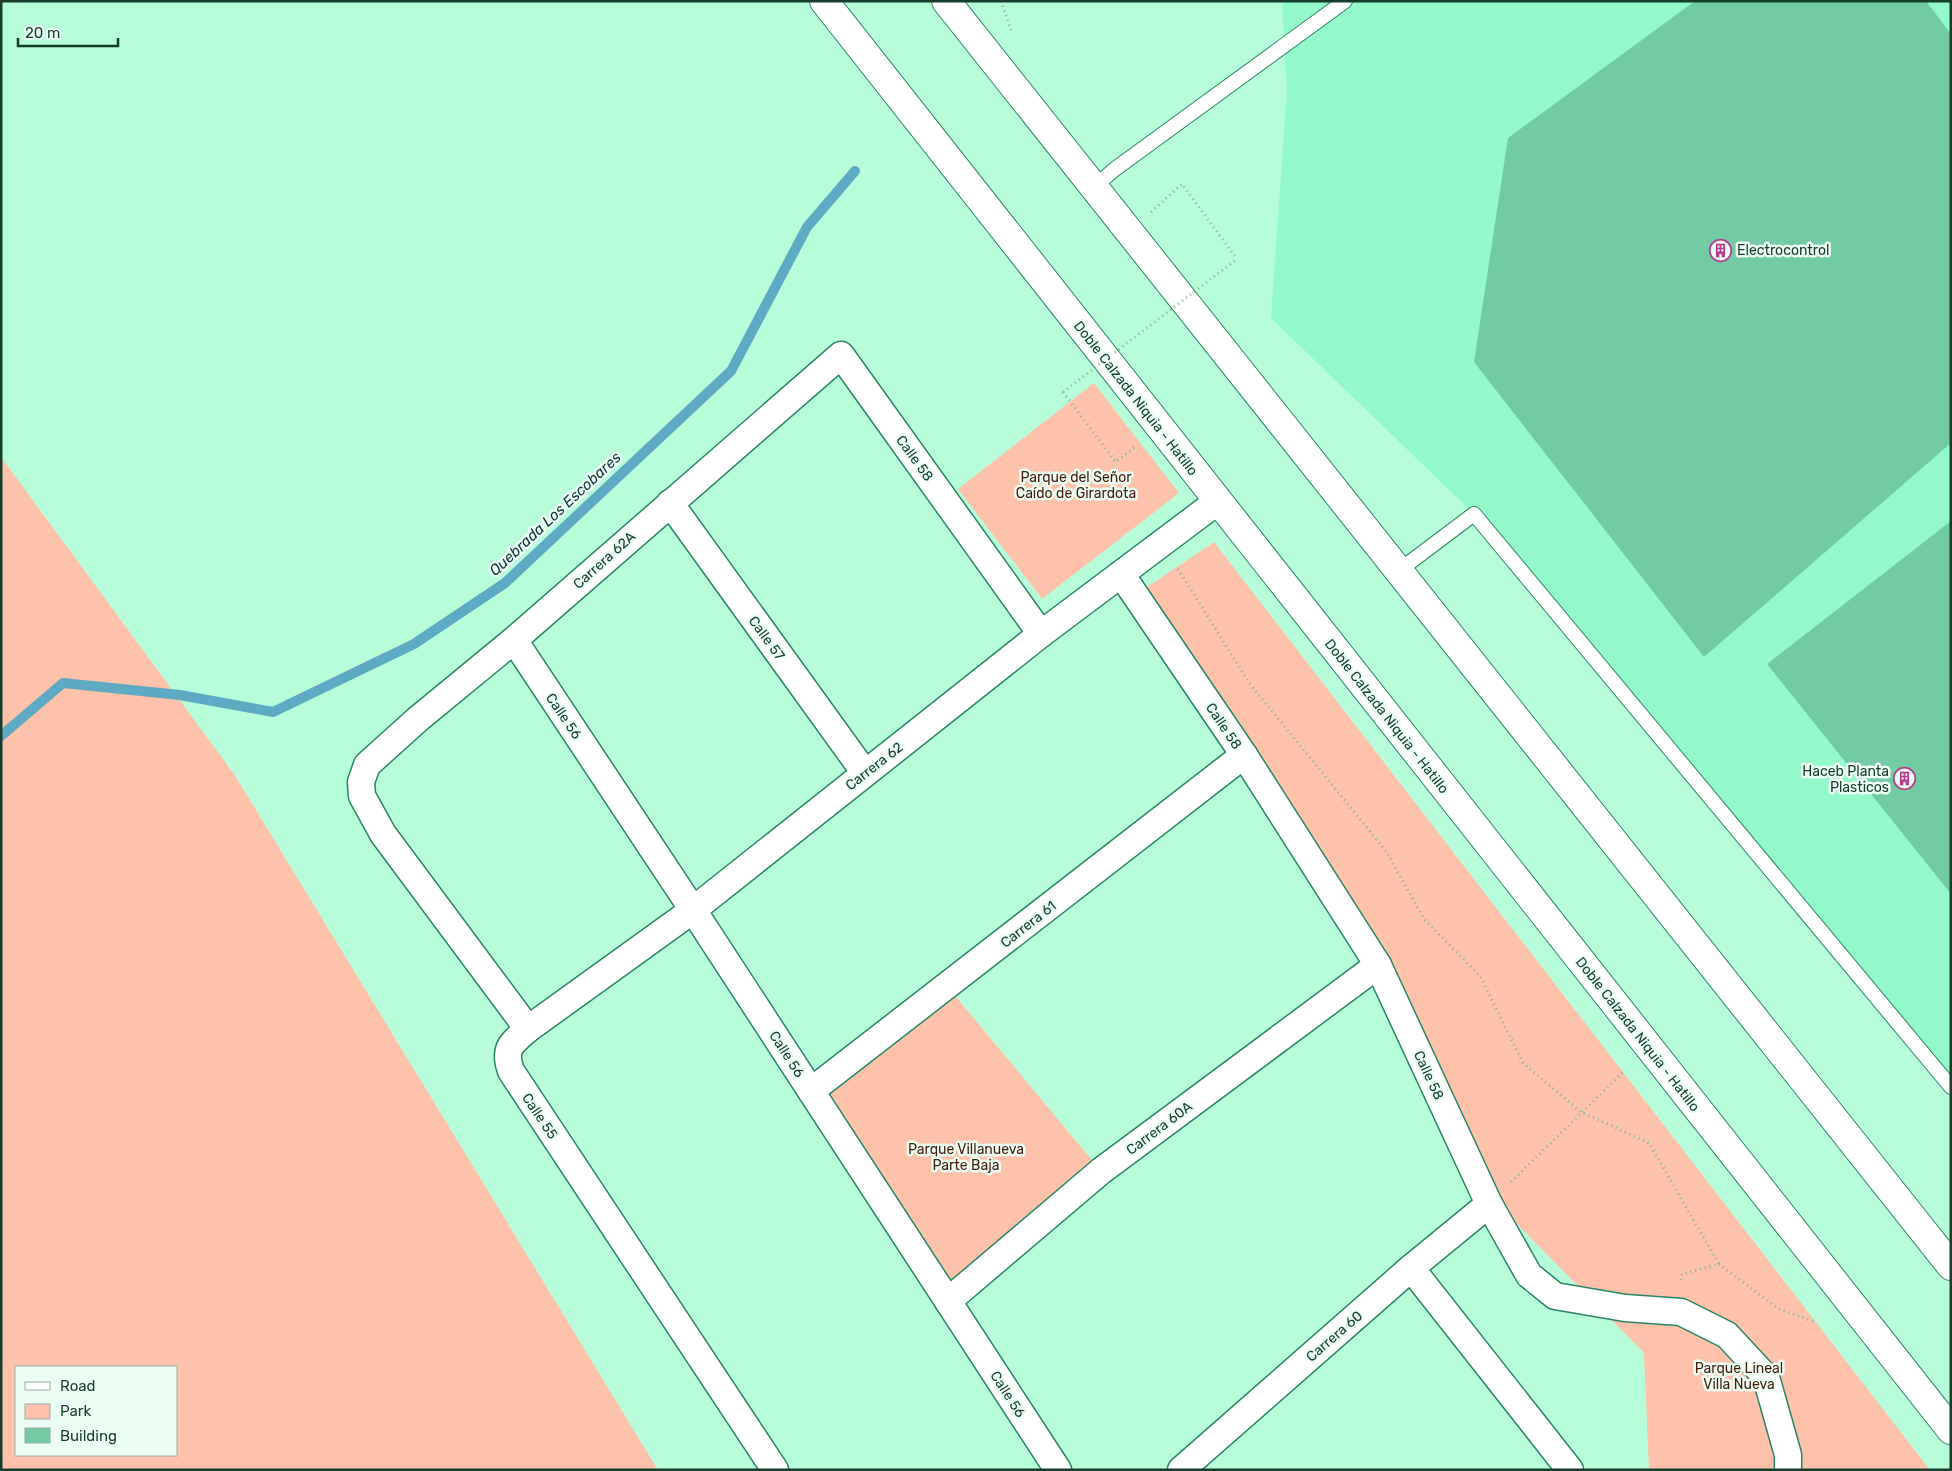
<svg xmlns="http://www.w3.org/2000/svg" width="1952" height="1471" viewBox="0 0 1952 1471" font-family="Rubik,sans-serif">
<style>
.built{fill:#94f9ca}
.green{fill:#fec2aa;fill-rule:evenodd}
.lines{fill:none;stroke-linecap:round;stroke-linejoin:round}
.stream{stroke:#5ea9c3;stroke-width:10}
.building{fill:#72cba3}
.service-casing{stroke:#288762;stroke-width:16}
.minor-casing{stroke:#288762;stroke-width:29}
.trunk-casing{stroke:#288762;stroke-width:30}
.path{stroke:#7db89c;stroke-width:3;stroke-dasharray:1 4;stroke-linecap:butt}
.service{stroke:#fff;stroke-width:14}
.minor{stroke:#fff;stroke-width:26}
.trunk{stroke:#fff;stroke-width:28}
.path-bridge{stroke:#7db89c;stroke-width:3;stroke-dasharray:1 4;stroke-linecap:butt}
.labels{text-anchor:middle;stroke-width:5;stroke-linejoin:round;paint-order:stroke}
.poi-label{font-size:14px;fill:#163c2c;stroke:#ecfdf4;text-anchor:start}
.street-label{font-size:14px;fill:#163c2c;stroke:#ecfdf4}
.park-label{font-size:14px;fill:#451c0a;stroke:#ecfdf4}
.water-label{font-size:15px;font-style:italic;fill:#0f343f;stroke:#ecfdf4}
</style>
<rect width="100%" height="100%" fill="#b7fdda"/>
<!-- built -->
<polygon class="built" points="1282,1 1951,1 1951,1087 1474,514 1271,318 1287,91"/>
<!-- green -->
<g class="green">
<polygon points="1094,383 1179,493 1042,599 958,489"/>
<path d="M1,457L234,774L658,1470H1ZM16,1367H176V1455H16Z"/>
<polygon points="1214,542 1930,1470 1649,1470 1644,1353 1508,1215 1389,958 1138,593"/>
<polygon points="947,986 1101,1171 948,1301 811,1091"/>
</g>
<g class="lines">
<!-- stream -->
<polyline class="stream" points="1,736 63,683 180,695 273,712 414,644 505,583 731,371 807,227 855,171"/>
</g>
<!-- building -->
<g class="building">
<polygon points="1695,1 1926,1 1951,34 1951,443 1704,657 1474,362 1508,138"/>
<polygon points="1951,521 1951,894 1767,664"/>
</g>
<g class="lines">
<defs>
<g id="service">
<polyline points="1093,188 1115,169 1345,1"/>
<polyline points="1397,572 1474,514 1951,1087"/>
</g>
<g id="minor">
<polyline points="670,503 865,773"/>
<polyline points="1121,574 1244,755 1378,965 1489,1204 1529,1275 1555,1296 1625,1308 1681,1312 1727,1335 1766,1377 1788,1455 1788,1470"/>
<polyline points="514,640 693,910 1058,1470"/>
<polyline points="528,1029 693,910 1041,634 1218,501"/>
<polyline points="811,1091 1244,755"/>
<polyline points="1411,1268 1570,1470"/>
<polyline points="948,1301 1101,1171 1378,965"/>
<path d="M775,1470L511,1071C503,1048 511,1044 528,1029L383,834L362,796L361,782L367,765L418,719L514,640L841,355L1041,634"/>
<polyline points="1181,1470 1411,1268 1489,1204"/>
</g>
<g id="trunk">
<polyline points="824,1 1951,1430"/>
<polyline points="946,1 1951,1266"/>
</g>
</defs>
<!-- service casing -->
<use href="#service" class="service-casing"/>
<!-- minor casing -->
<use href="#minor" class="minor-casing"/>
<!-- trunk casing -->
<use href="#trunk" class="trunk-casing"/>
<!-- path -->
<g class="path">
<polyline points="1001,1 1011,30"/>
<polyline points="1151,212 1182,184 1237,259"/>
<polyline points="1063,392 1116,462 1136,446"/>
<polyline points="1178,569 1250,684 1386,851 1424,919 1480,976 1523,1063 1581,1112 1649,1143 1719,1264 1682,1274 1681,1283"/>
<polyline points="1511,1182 1623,1072"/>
<polyline points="1719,1264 1779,1309 1815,1322"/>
</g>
<!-- service -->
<use href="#service" class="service"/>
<!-- minor -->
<use href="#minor" class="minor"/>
<!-- trunk -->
<use href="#trunk" class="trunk"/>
<!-- path-bridge -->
<polyline class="path-bridge" points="1063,392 1237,259"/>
</g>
<!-- icons -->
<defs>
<symbol id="building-ring" viewBox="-11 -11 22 22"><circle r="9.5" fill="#ecfdf4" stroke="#b63c8f" stroke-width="1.5"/><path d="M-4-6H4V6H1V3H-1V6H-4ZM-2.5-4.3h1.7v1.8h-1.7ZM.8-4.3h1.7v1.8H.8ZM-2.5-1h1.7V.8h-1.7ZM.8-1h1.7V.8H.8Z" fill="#b63c8f"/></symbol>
</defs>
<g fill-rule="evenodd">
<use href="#building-ring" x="1708" y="238" width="25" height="25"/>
<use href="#building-ring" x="1892" y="766" width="25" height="25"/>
</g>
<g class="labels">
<!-- poi labels -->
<g class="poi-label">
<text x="1737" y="255">Electrocontrol</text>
<text x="1889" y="776" text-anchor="end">Haceb Planta<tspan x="1889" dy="16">Plasticos</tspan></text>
</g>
<!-- street labels -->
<g class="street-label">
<text transform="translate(1136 398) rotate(52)" y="5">Doble Calzada Niquia - Hatillo</text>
<text transform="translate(915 458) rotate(54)" y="5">Calle 58</text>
<text transform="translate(604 560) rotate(-42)" y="5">Carrera 62A</text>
<text transform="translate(767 638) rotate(54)" y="5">Calle 57</text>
<text transform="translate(564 716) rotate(56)" y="5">Calle 56</text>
<text transform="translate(1387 716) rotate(52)" y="5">Doble Calzada Niquia - Hatillo</text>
<text transform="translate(1224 726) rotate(56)" y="5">Calle 58</text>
<text transform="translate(874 766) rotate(-38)" y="5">Carrera 62</text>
<text transform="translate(1028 924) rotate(-38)" y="5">Carrera 61</text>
<text transform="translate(1638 1034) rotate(52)" y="5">Doble Calzada Niquia - Hatillo</text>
<text transform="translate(787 1054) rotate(57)" y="5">Calle 56</text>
<text transform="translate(1429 1075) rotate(65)" y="5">Calle 58</text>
<text transform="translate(540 1116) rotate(56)" y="5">Calle 55</text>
<text transform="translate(1159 1128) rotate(-37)" y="5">Carrera 60A</text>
<text transform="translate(1334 1336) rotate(-41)" y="5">Carrera 60</text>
<text transform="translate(1008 1394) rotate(57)" y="5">Calle 56</text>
</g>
<!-- park labels -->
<g class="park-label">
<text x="1076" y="482">Parque del Señor<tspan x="1076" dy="16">Caído de Girardota</tspan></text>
<text x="966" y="1154">Parque Villanueva<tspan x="966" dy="16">Parte Baja</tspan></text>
<text x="1739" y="1373">Parque Lineal<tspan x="1739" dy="16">Villa Nueva</tspan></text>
</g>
<!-- water labels -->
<g class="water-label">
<text transform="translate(555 514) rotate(-43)" y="5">Quebrada Los Escobares</text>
</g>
</g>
<!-- border -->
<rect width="1952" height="1471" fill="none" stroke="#163c2c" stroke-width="5"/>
<!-- legend -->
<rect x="15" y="1366" width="162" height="90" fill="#ecfdf4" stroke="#96b0a4"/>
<rect x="25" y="1382" width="25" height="8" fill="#ffffff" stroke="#96b0a4"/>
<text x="60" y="1391" font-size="15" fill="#163c2c">Road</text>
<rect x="25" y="1404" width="25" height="15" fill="#fec2aa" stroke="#96b0a4"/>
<text x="60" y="1416" font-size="15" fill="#163c2c">Park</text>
<rect x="25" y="1428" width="25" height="15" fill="#72cba3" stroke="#96b0a4"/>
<text x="60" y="1441" font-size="15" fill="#163c2c">Building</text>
<!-- scale -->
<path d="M18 38v8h100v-8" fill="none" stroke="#163c2c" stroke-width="2.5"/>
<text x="25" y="38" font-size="15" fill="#163c2c" stroke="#ecfdf4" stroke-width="4" paint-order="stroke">20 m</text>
</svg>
